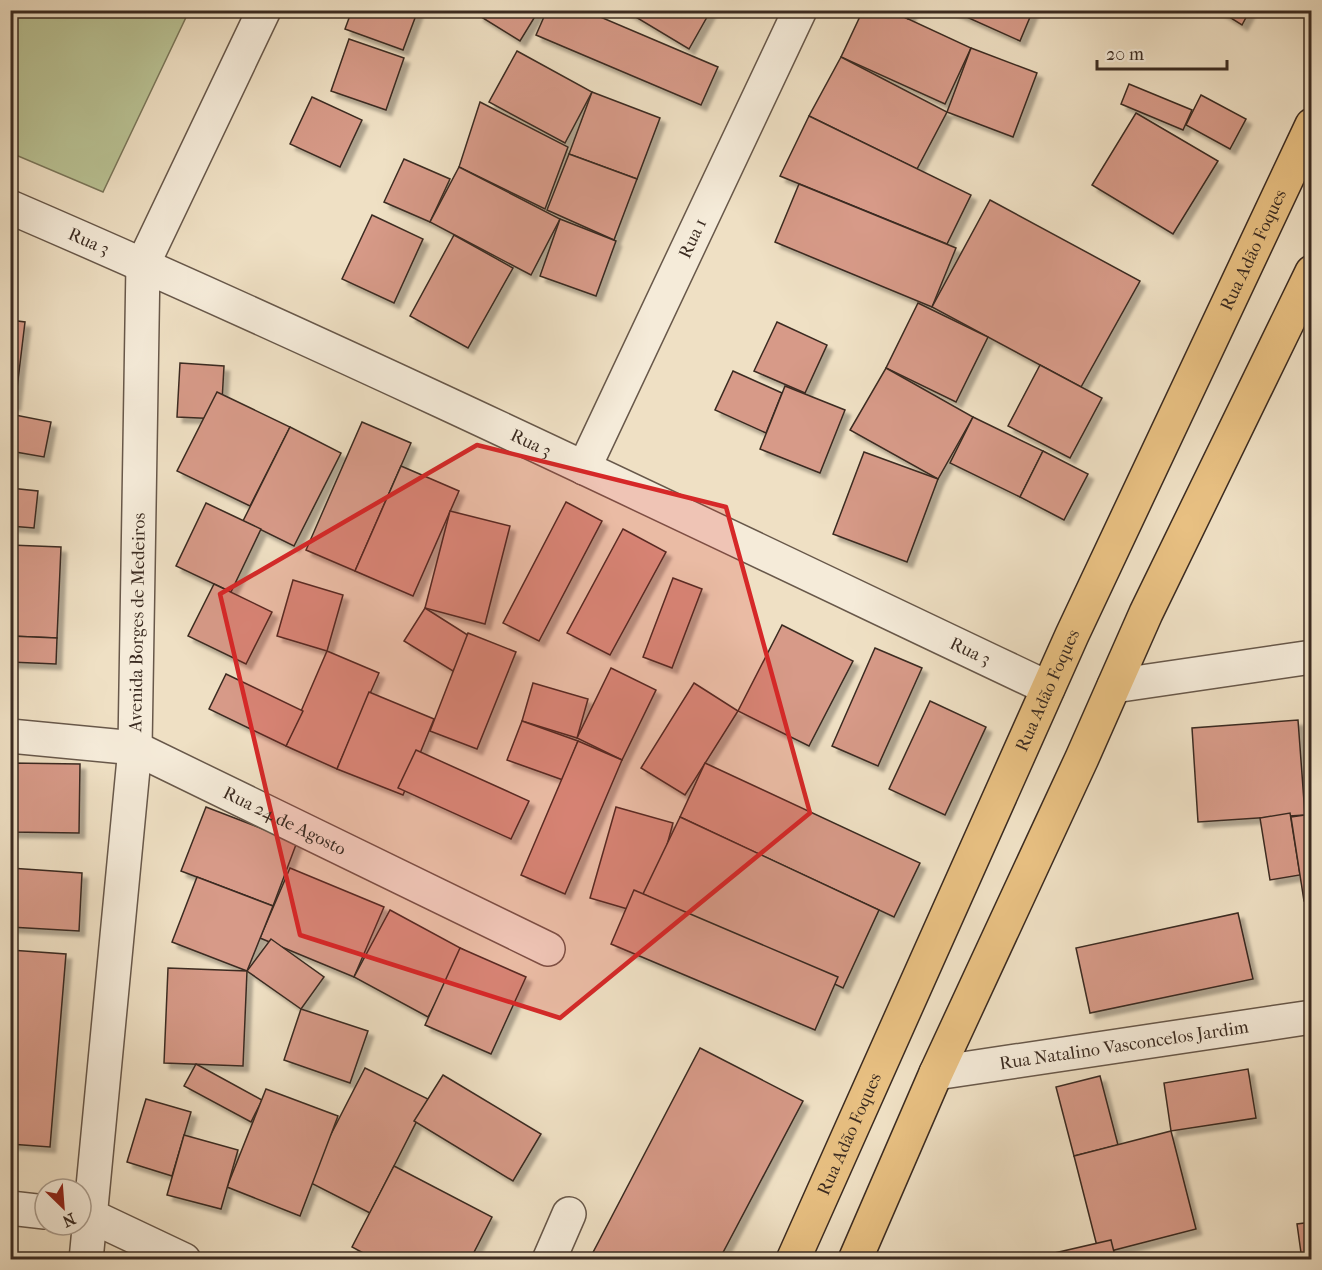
<svg xmlns="http://www.w3.org/2000/svg" width="1322" height="1270" viewBox="0 0 1322 1270" font-family="'IM FELL French Canon',serif">
<style>
.green{fill:#b9c294;stroke:#7a765a;stroke-width:1.5}
.building{fill:#d79a88;stroke:#3b2b21;stroke-width:1.5;filter:url(#shadow)}
.lines{fill:none;stroke-linecap:round;stroke-linejoin:round}
.minor-casing{stroke:#68584a;stroke-width:36}
.major-casing{stroke:#3b2b21;stroke-width:36}
.minor{stroke:#f5ebd9;stroke-width:33}
.major{stroke:#e8c082;stroke-width:33}
.marked{fill:#d62828;fill-opacity:0.2;stroke:#d62828;stroke-width:4.5;stroke-linejoin:round}
.labels{text-anchor:middle;stroke-width:4.5;stroke-linejoin:round;paint-order:stroke}
.street-label{font-size:18px;fill:#3b2b21;stroke:#f5ebd9}
</style>
<defs>
<filter id="shadow"><feDropShadow dx="5.5" dy="5.5" stdDeviation="1.5" flood-color="#0004"/></filter>
</defs>
<rect width="100%" height="100%" fill="#efe0c4"/>
<filter id="stains"><feTurbulence type="fractalNoise" baseFrequency=".00333" numOctaves="4"/><feColorMatrix values="0 0 0 0 .2 0 0 0 0 .09 0 0 0 0 .02 0 0 0 .5 -.17"/></filter>
<radialGradient id="worn" r=".72"><stop offset=".6" stop-color="#630" stop-opacity="0"/><stop offset="1" stop-color="#630" stop-opacity=".3"/></radialGradient>
<!-- green -->
<polygon class="green" points="10,11 189,11 103,192 11,153"/>
<!-- building -->
<g class="building">
<polygon points="352,10 418,10 403,50 345,29"/>
<polygon points="481,10 539,10 520,41 478,15"/>
<polygon points="547,10 584,10 718,67 701,105 536,35"/>
<polygon points="624,10 711,10 689,49"/>
<polygon points="863,10 889,10 971,48 945,104 841,57"/>
<polygon points="889,10 912,10 908,19"/>
<polygon points="951,10 1033,10 1020,41"/>
<polygon points="1218,10 1250,10 1242,25"/>
<polygon points="349,39 404,58 386,110 331,91"/>
<polygon points="971,48 1037,73 1013,137 947,112"/>
<polygon points="517,51 592,92 565,143 489,102"/>
<polygon points="841,57 947,112 917,169 809,116"/>
<polygon points="1129,84 1192,110 1183,130 1121,104"/>
<polygon points="592,92 660,118 637,179 569,154"/>
<polygon points="1201,95 1246,119 1230,149 1186,125"/>
<polygon points="312,97 362,120 340,167 290,144"/>
<polygon points="480,102 568,147 545,209 459,167"/>
<polygon points="1136,113 1218,161 1173,234 1092,185"/>
<polygon points="809,116 971,195 947,244 780,176"/>
<polygon points="569,154 637,179 614,240 547,210"/>
<polygon points="404,159 450,179 430,222 384,202"/>
<polygon points="459,167 560,219 531,275 430,222"/>
<polygon points="799,184 956,248 932,307 775,242"/>
<polygon points="990,200 1140,281 1081,387 932,307"/>
<polygon points="372,215 423,239 394,303 342,279"/>
<polygon points="560,219 616,241 596,296 540,276"/>
<polygon points="454,235 513,268 468,348 410,316"/>
<polygon points="918,303 988,337 956,402 886,368"/>
<polygon points="10,320 25,322 15,405 10,404"/>
<polygon points="777,322 827,345 805,393 754,371"/>
<polygon points="180,363 224,366 221,419 177,417"/>
<polygon points="1040,365 1102,398 1070,458 1008,426"/>
<polygon points="886,368 973,417 938,479 850,430"/>
<polygon points="733,371 782,393 766,433 715,410"/>
<polygon points="785,386 845,410 820,473 760,449"/>
<polygon points="217,392 290,427 250,506 177,471"/>
<polygon points="10,414 51,422 44,457 10,451"/>
<polygon points="973,417 1043,451 1020,497 950,463"/>
<polygon points="362,422 411,443 355,571 306,550"/>
<polygon points="290,427 341,453 294,546 243,521"/>
<polygon points="1043,451 1088,474 1064,520 1020,497"/>
<polygon points="864,452 938,479 907,562 833,534"/>
<polygon points="401,466 459,491 413,596 355,571"/>
<polygon points="10,488 38,491 34,528 10,526"/>
<polygon points="566,502 602,521 539,641 503,623"/>
<polygon points="206,503 261,529 231,592 176,566"/>
<polygon points="450,511 510,526 485,624 425,608"/>
<polygon points="623,529 666,552 610,655 567,633"/>
<polygon points="10,545 61,547 57,638 10,636"/>
<polygon points="673,578 702,589 672,668 643,657"/>
<polygon points="293,580 343,595 327,651 277,636"/>
<polygon points="214,584 272,612 246,664 188,636"/>
<polygon points="425,608 474,639 453,671 404,641"/>
<polygon points="782,625 853,661 809,746 738,711"/>
<polygon points="468,633 516,652 477,749 430,731"/>
<polygon points="10,636 57,638 56,664 10,662"/>
<polygon points="875,648 922,668 878,766 832,746"/>
<polygon points="327,651 379,673 337,769 286,746"/>
<polygon points="611,668 656,690 622,760 577,738"/>
<polygon points="226,674 303,711 286,746 209,709"/>
<polygon points="533,683 588,699 577,738 522,721"/>
<polygon points="694,683 738,711 685,795 641,768"/>
<polygon points="369,692 434,719 403,795 337,769"/>
<polygon points="930,701 986,727 945,815 889,789"/>
<polygon points="1298,720 1305,815 1198,822 1192,728"/>
<polygon points="522,721 578,741 563,780 507,760"/>
<polygon points="578,741 622,760 565,894 521,875"/>
<polygon points="416,750 529,801 511,839 398,788"/>
<polygon points="10,763 80,764 79,833 10,832"/>
<polygon points="705,763 920,863 894,917 680,817"/>
<polygon points="206,807 297,842 273,906 181,871"/>
<polygon points="616,807 673,823 648,915 590,898"/>
<polygon points="1290,813 1300,875 1270,880 1260,818"/>
<polygon points="1312,814 1312,900 1304,901 1291,817"/>
<polygon points="680,817 879,910 843,988 643,894"/>
<polygon points="10,868 82,873 79,931 10,927"/>
<polygon points="290,868 384,907 354,977 260,938"/>
<polygon points="197,877 273,906 247,971 172,942"/>
<polygon points="634,890 838,977 815,1030 611,944"/>
<polygon points="390,910 464,950 428,1017 354,977"/>
<polygon points="1238,913 1253,979 1090,1013 1076,948"/>
<polygon points="271,939 324,977 301,1009 247,971"/>
<polygon points="460,948 526,977 491,1054 425,1025"/>
<polygon points="10,950 66,954 50,1147 10,1144"/>
<polygon points="168,968 247,971 243,1066 164,1063"/>
<polygon points="301,1009 368,1031 350,1083 284,1060"/>
<polygon points="700,1048 803,1101 719,1260 589,1260"/>
<polygon points="196,1064 262,1100 251,1122 184,1086"/>
<polygon points="365,1068 428,1099 370,1213 307,1181"/>
<polygon points="1248,1069 1256,1118 1171,1131 1164,1083"/>
<polygon points="443,1075 541,1134 513,1181 414,1121"/>
<polygon points="1100,1076 1118,1145 1074,1156 1056,1087"/>
<polygon points="266,1089 338,1116 300,1216 227,1187"/>
<polygon points="146,1099 191,1112 172,1176 127,1162"/>
<polygon points="1171,1131 1196,1229 1099,1254 1074,1156"/>
<polygon points="184,1135 238,1150 221,1209 167,1195"/>
<polygon points="394,1166 492,1217 470,1260 376,1260 352,1247"/>
<polygon points="1312,1222 1312,1260 1302,1260 1297,1224"/>
<polygon points="1111,1240 1116,1260 1024,1260"/>
</g>
<g class="lines">
<defs>
<g id="minor">
<path id="s1" d="M10,207C360,358 704,525 1048,688"/>
<path id="s2" d="M584,468L800,10"/>
<polyline points="1114,686 1312,657"/>
<path id="s3" d="M10,736L135,748L548,949"/>
<path id="s4" d="M936,1073L1312,1017"/>
<polyline points="10,1208 45,1212"/>
<polyline points="81,1215 91,1216 184,1260"/>
<path id="s5" d="M86,1260L135,748L143,264L264,10"/>
<polyline points="549,1260 569,1214"/>
</g>
<g id="major">
<path id="s6" d="M793,1260L1072,635L1312,125"/>
<polyline points="855,1260 936,1073 1082,758 1146,613 1312,272"/>
</g>
</defs>
<!-- minor casing -->
<use href="#minor" class="minor-casing"/>
<!-- major casing -->
<use href="#major" class="major-casing"/>
<!-- minor -->
<use href="#minor" class="minor"/>
<!-- major -->
<use href="#major" class="major"/>
</g>
<!-- marked area -->
<path class="marked" d="M477,445L726,507L810,813L560,1018L300,935L220,594Z"/>
<g class="labels">
<!-- street labels -->
<g class="street-label">
<text dy="6" stroke="none"><textPath href="#s2" startOffset="254">Rua 1</textPath></text>
<text dy="6" stroke="none"><textPath href="#s1" startOffset="86">Rua 3</textPath></text>
<text dy="6" stroke="none"><textPath href="#s6" startOffset="1110">Rua Adão Foques</textPath></text>
<text dy="6" stroke="none"><textPath href="#s1" startOffset="572">Rua 3</textPath></text>
<text dy="6" stroke="none"><textPath href="#s5" startOffset="640">Avenida Borges de Medeiros</textPath></text>
<text dy="6" stroke="none"><textPath href="#s1" startOffset="1058">Rua 3</textPath></text>
<text dy="6" stroke="none"><textPath href="#s6" startOffset="624">Rua Adão Foques</textPath></text>
<text dy="6" stroke="none"><textPath href="#s3" startOffset="292">Rua 24 de Agosto</textPath></text>
<text dy="6" stroke="none"><textPath href="#s4" startOffset="190">Rua Natalino Vasconcelos Jardim</textPath></text>
<text dy="6" stroke="none"><textPath href="#s6" startOffset="138">Rua Adão Foques</textPath></text>
</g>
</g>
<!-- margin -->
<rect width="1322" height="1270" fill="none" stroke="#efe0c4" stroke-width="36"/>
<rect x="12" y="12" width="1298" height="1246" fill="none" stroke="#3b2b21" stroke-width="3"/>
<rect x="18" y="18" width="1286" height="1234" fill="none" stroke="#3b2b21" stroke-width="1.5"/>
<!-- north arrow -->
<g transform="translate(63 1207) rotate(155)"><circle r="28" fill="#f5ebd9" stroke="#ab9e8f" stroke-width="1.5"/>
<path d="M0-4.5L10 22L0 15L-10 22Z" fill="#8f2418"/>
<text y="-9" font-size="16" font-weight="bold" text-anchor="middle" fill="#3b2b21">N</text>
</g>
<!-- scale -->
<path d="M1097 60v9h130v-9" fill="none" stroke="#3b2b21" stroke-width="3"/>
<text x="1106" y="60" font-size="18" fill="#3b2b21" stroke="#f5ebd9" stroke-width="4.5" paint-order="stroke">20 m</text>
<rect width="100%" height="100%" filter="url(#stains)"/>
<rect width="100%" height="100%" fill="url(#worn)"/>
</svg>
